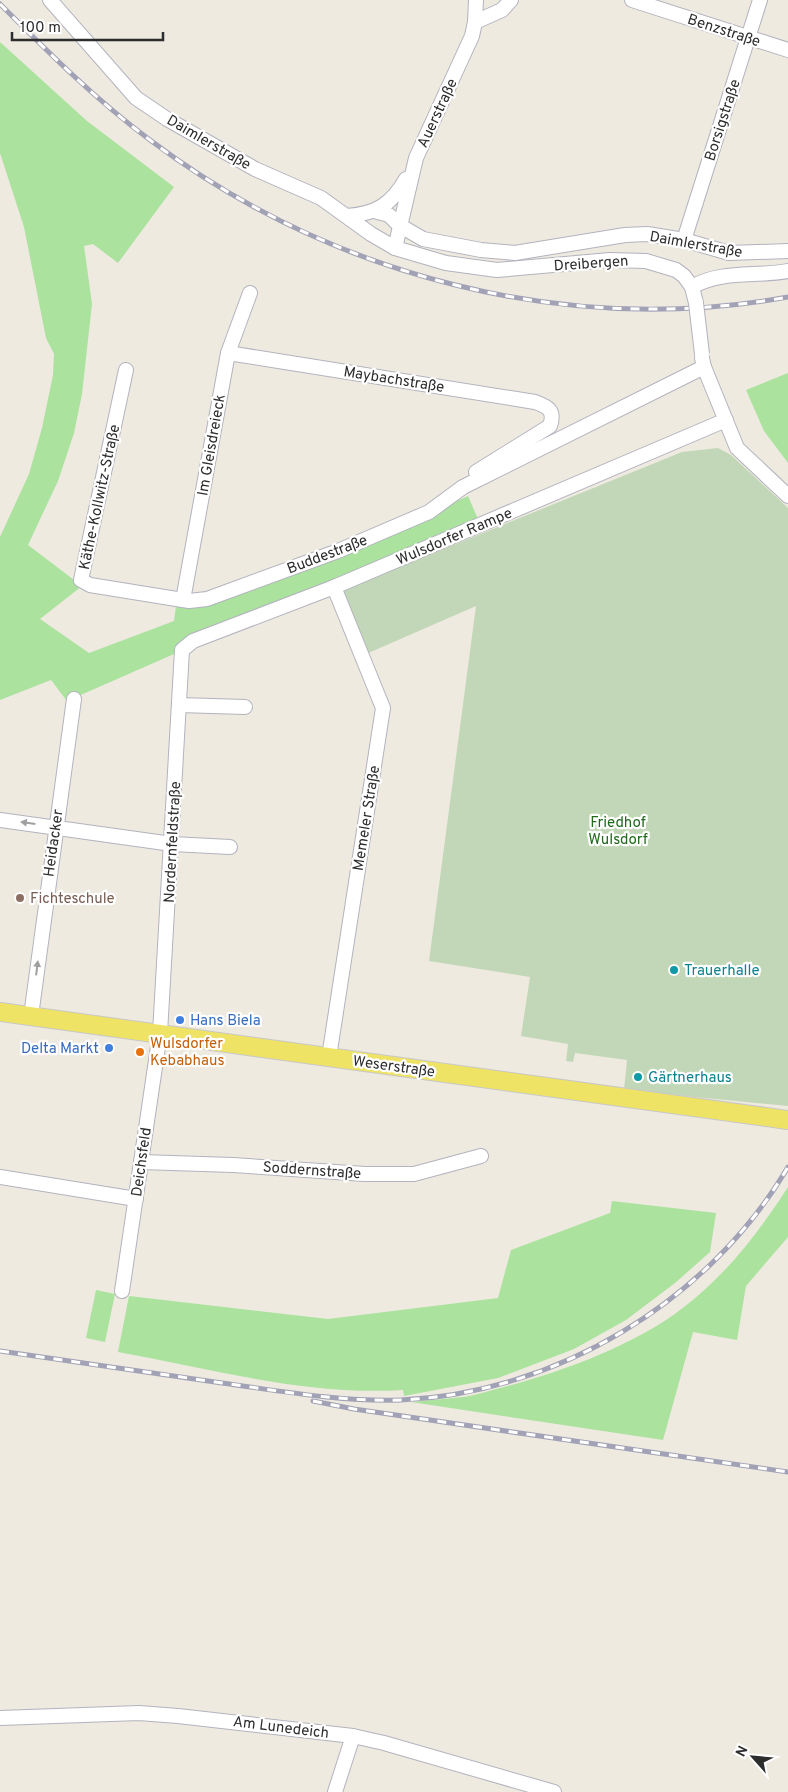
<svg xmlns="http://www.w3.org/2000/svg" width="788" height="1792" viewBox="0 0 788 1792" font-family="Overpass,sans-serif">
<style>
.green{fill:#aae29e}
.cemetery{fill:#c2d7b7}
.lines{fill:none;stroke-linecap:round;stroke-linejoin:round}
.minor-casing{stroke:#b3b3bf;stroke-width:16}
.major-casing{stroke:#c8c8c8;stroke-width:20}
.minor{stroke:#fff;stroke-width:14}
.major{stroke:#eee365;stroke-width:18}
.rail-casing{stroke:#a2a2b6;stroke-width:5}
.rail{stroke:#fff;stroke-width:3;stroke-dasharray:9;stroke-linecap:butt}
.minor-bridge-casing{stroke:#b3b3bf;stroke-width:16;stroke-linecap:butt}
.minor-bridge{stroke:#fff;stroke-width:14}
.oneway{fill:#a0a0a0}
.education-dot{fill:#8d6e63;stroke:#fff;stroke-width:2}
.culture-dot{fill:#0f9aa8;stroke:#fff;stroke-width:2}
.shop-dot{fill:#3f7fe0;stroke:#fff;stroke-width:2}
.food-dot{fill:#e8710a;stroke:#fff;stroke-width:2}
.labels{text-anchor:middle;stroke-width:4.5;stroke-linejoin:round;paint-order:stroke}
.street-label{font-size:15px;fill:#2d2d2d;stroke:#fff}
.park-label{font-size:15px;fill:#20691d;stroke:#fff}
.education-label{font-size:15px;fill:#785e54;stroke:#fff;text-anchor:start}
.culture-label{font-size:15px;fill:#0d838f;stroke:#fff;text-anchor:start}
.shop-label{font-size:15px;fill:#366cbe;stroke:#fff;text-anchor:start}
.food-label{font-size:15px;fill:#c56008;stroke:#fff;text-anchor:start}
</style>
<rect width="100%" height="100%" fill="#eeeae0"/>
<!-- green -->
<g class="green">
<polygon points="0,42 87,121 174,187 118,263 93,244 84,246 92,304 82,394 74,433 58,481 28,545 82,586 40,619 89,653 174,621 176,606 205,607 341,553 468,496 483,531 340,591 336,582 181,641 174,654 67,701 51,680 0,700 0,537 29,474 42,428 53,375 54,354 46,338 24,227 0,153"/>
<polygon points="788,373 788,463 764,431 746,390"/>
<path d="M788,1187V1237L746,1286L737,1340L693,1332L663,1440L411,1402C428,1400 446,1399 464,1397C476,1395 488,1391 500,1388C559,1373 636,1345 684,1307C726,1275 759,1232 788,1187Z"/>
<path d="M612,1201L716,1213L710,1252L675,1283L626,1320L574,1349L498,1378L404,1396L403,1390C308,1396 211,1369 118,1352L129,1296L328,1319L498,1298L511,1250L610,1213Z"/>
<polygon points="96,1290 115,1294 105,1342 86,1338"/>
</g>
<!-- cemetery -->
<polygon class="cemetery" points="718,448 731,455 788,508 788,1106 624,1090 627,1060 575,1053 573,1062 566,1061 568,1044 521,1036 530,977 429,961 476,606 366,654 340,591 682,452"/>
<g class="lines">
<defs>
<g id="minor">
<polyline points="50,0 136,98 167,119 255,169 321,198 371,234 395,248 446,263 497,270 610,260 646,261 676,270 684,276 692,287 696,303"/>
<polyline points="632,0 788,50"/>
<polyline points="475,22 502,10 511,0"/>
<polyline points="374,211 389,215 399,225 423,239 481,250 515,253 625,235 647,234 684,240 729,253 788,251"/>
<path d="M347,216C376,214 392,204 406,179"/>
<polyline points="684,240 760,0"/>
<polyline points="395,248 416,158 472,36 475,22 476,0"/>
<path d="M692,287C720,270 756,277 788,271"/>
<path d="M228,353L535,402C549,407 555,411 550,426L476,472"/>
<polyline points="702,358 704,367 737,448 788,496"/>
<polyline points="126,370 81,580 90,585 189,601 207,599 338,551 429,512 463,487 704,367"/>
<polyline points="183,600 228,353 250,293"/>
<polyline points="179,705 245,707"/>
<polyline points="0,820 172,844 230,847"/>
<polyline points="31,1016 74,699"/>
<polyline points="329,1057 383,708 334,587"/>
<polyline points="141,1162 233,1165 365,1174 414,1174 481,1156"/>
<polyline points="0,1177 136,1199"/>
<polyline points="122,1291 160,1033 182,650 193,641 334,587 726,420"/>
<polyline points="0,1718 139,1713 178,1716 353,1736 384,1743 554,1792"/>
<polyline points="335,1792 353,1736"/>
</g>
<polyline id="major" points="0,1012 788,1120"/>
</defs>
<!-- minor casing -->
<use href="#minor" class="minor-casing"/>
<!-- major casing -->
<use href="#major" class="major-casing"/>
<!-- minor -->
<use href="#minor" class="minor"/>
<!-- major -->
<use href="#major" class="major"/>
<defs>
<g id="rail">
<path d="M0,4C48,52 96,100 150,140C331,276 565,337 788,297"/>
<path d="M0,1351C74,1362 148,1372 222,1383C281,1391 340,1402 401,1400C557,1393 709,1301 788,1167"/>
<polyline points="313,1401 354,1409 788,1472"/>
</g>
</defs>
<!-- rail casing -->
<use href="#rail" class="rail-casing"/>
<!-- rail -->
<use href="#rail" class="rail"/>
<defs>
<polyline id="minor-bridge" points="696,303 702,354"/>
</defs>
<!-- minor-bridge casing -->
<use href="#minor-bridge" class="minor-bridge-casing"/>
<!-- minor-bridge -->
<use href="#minor-bridge" class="minor-bridge"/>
</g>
<!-- one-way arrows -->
<defs><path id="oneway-solid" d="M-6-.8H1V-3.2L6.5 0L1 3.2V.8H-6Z" transform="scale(1.25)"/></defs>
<g class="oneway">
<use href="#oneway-solid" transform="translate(28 823) rotate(-172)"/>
<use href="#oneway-solid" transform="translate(37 968) rotate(-83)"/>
</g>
<!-- markers -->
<circle class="education-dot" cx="20" cy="898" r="5"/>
<g class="culture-dot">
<circle cx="674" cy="970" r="5"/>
<circle cx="638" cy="1077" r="5"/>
</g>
<g class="shop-dot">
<circle cx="180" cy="1020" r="5"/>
<circle cx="109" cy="1048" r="5"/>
</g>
<circle class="food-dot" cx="140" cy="1052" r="5"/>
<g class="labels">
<!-- street labels -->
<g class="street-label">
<text transform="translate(724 30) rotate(18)" y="5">Benzstraße</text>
<text transform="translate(437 113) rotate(-65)" y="5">Auerstraße</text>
<text transform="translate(722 120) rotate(-72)" y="5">Borsigstraße</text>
<text transform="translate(209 142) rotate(30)" y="5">Daimlerstraße</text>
<text transform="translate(696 244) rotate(10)" y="5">Daimlerstraße</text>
<text transform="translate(591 263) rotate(-4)" y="5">Dreibergen</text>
<text transform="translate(394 379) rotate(9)" y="5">Maybachstraße</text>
<text transform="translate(211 445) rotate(-80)" y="5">Im Gleisdreieck</text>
<text transform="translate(99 497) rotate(-78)" y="5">Käthe-Kollwitz-Straße</text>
<text transform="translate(454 536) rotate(-23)" y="5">Wulsdorfer Rampe</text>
<text transform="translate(327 554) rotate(-21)" y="5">Buddestraße</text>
<text transform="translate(366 818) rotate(-81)" y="5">Memeler Straße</text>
<text transform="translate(172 842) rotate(-87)" y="5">Nordernfeldstraße</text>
<text transform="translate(53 843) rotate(-82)" y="5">Heidacker</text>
<text transform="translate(394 1066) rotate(8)" y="5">Weserstraße</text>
<text transform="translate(141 1162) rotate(-82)" y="5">Deichsfeld</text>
<text transform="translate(312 1170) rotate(4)" y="5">Soddernstraße</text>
<text transform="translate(281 1727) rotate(7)" y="5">Am Lunedeich</text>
</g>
<!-- park labels -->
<g class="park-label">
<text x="618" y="827">Friedhof<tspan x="618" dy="17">Wulsdorf</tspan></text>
</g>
<!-- education labels -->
<g class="education-label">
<text x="30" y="903">Fichteschule</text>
</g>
<!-- culture labels -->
<g class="culture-label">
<text x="684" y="975">Trauerhalle</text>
<text x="648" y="1082">Gärtnerhaus</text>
</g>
<!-- shop labels -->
<g class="shop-label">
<text x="190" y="1025">Hans Biela</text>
<text x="99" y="1053" text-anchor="end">Delta Markt</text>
</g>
<!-- food labels -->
<g class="food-label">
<text x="150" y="1048">Wulsdorfer<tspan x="150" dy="17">Kebabhaus</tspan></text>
</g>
</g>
<!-- north arrow -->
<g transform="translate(753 1757) rotate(297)" stroke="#ffffff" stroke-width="4" paint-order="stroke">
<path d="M0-4L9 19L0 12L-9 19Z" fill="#2d2d2d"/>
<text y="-8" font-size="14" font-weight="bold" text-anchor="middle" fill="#2d2d2d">N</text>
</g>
<!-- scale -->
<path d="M12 32v8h151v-8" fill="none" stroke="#2d2d2d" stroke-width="2.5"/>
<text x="20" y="32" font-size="15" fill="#2d2d2d" stroke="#ffffff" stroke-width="4" paint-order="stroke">100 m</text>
</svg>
